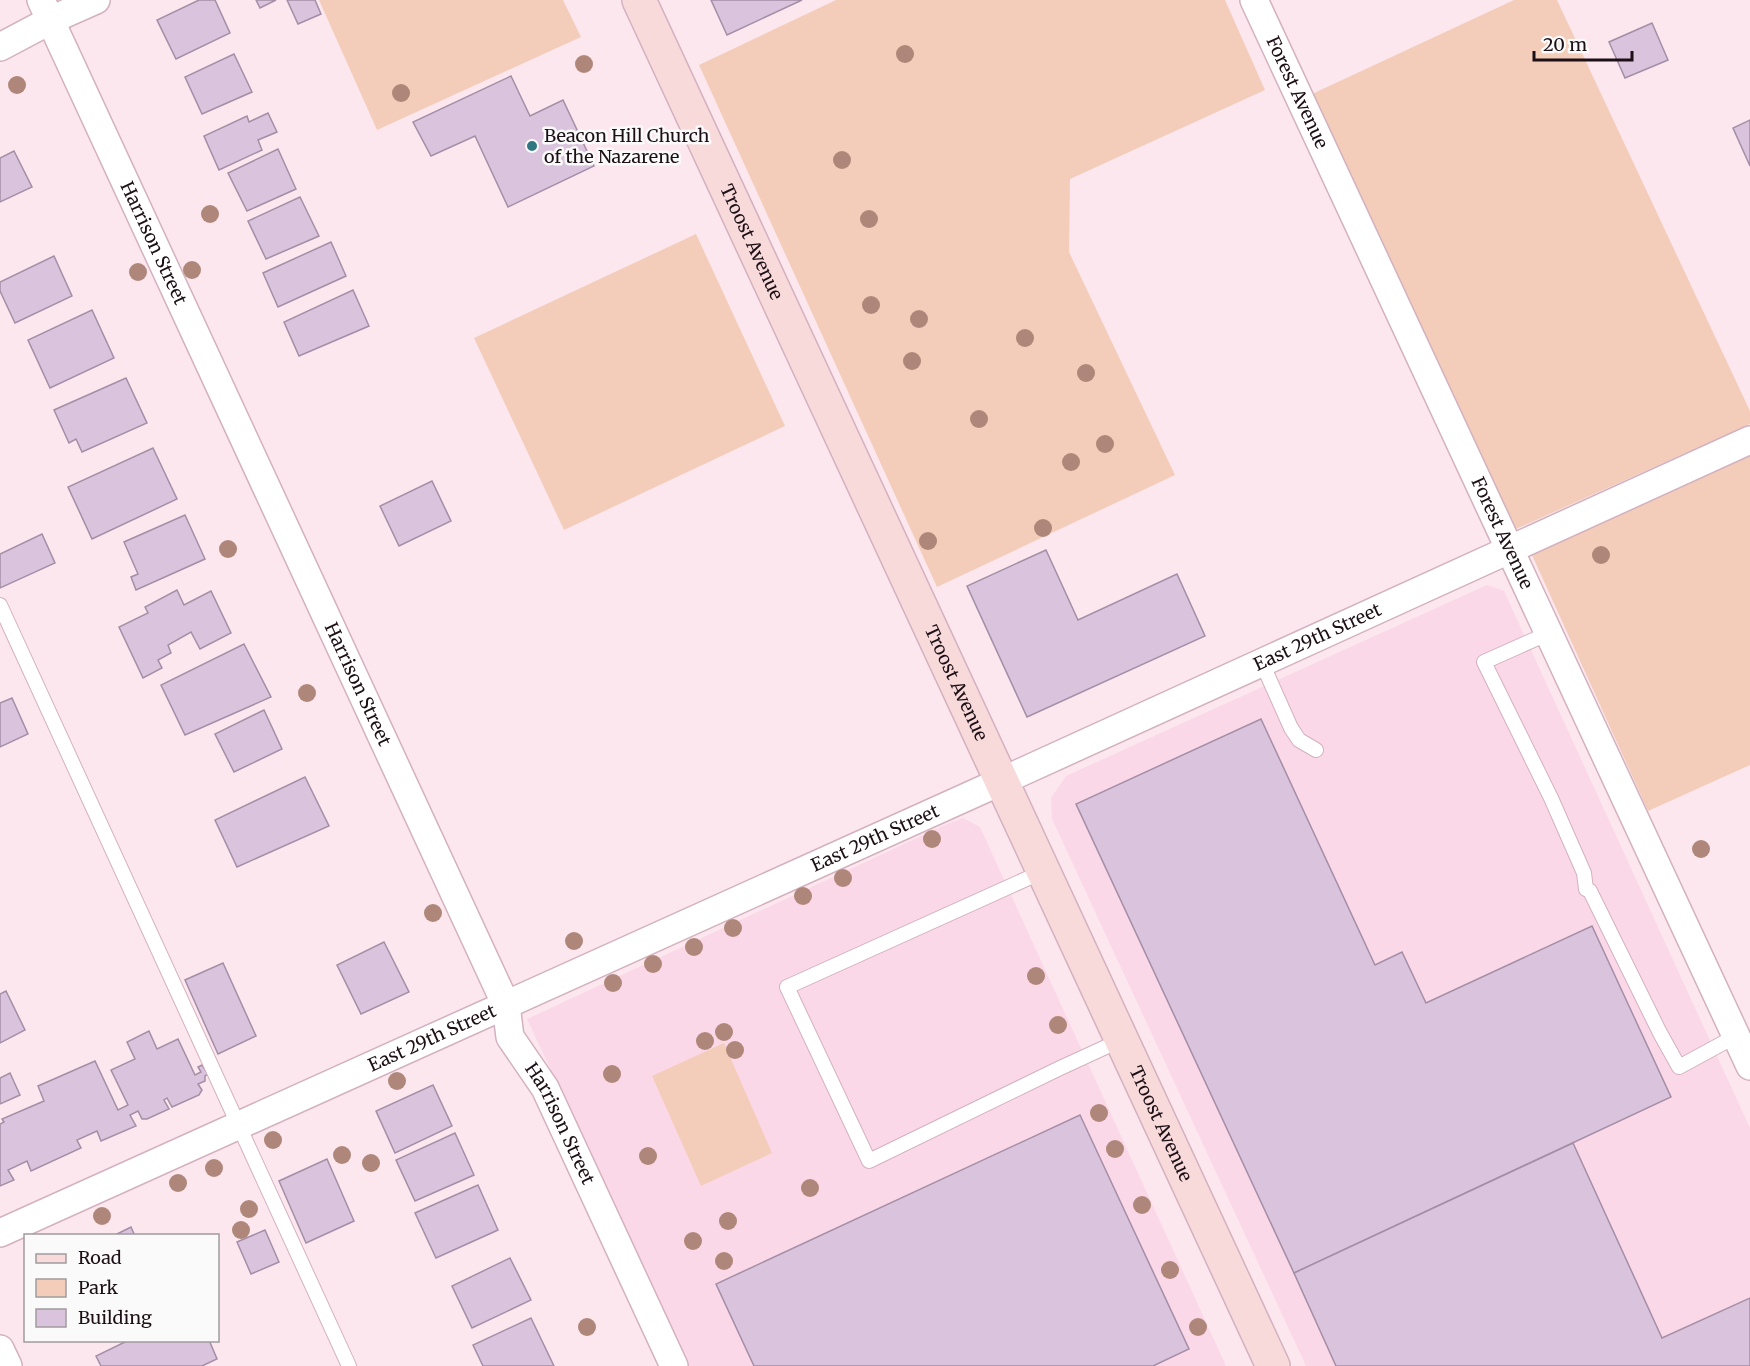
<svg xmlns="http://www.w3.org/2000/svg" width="1750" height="1366" viewBox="0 0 1750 1366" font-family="Merriweather,serif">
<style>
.built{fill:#fbd8e7}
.green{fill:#f3cdba}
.building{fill:#dac3dd;stroke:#a48ea6;stroke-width:1.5}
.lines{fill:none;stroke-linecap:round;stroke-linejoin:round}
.lane-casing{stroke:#d3b1bf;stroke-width:16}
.street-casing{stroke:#d3b1bf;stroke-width:30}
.secondary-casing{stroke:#d3b1bf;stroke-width:36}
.lane{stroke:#fff;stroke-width:14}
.street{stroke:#fff;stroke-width:27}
.secondary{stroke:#f8dadb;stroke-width:33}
.tree{fill:#af877a}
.poi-dot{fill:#307782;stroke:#fafafa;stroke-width:2}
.labels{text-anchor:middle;stroke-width:5;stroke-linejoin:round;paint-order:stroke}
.street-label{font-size:18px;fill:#1c1016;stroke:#fafafa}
.poi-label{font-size:18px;fill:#1c1016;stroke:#fafafa;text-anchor:start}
</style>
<rect width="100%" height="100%" fill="#fce7ef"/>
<!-- built -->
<g class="built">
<polygon points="1487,585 1504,591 1750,1128 1750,1366 1306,1366 1052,819 1051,798 1066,776"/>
<polygon points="963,818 980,827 1226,1366 689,1366 527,1019 947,824"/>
</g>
<!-- green -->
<g class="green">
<polygon points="319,0 563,0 581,37 377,130"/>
<polygon points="836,0 1225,0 1265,90 1070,179 1069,252 1175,475 937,587 699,65"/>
<polygon points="1514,0 1557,0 1750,411 1750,424 1516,529 1312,94"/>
<polygon points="696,234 785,426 564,530 474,338"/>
<polygon points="1750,455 1750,765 1648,811 1532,555"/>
<polygon points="724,1043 772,1153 701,1186 652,1076"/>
</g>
<!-- building -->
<g class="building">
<polygon points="199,0 215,0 230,33 176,59 157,20"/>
<polygon points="256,0 276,0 260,8"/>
<polygon points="287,0 315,0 321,14 298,24"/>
<polygon points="711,0 802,0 727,35"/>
<polygon points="1652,23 1668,60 1625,78 1609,42"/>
<polygon points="234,54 252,92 202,114 185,77"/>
<polygon points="511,76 530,116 563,100 594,166 508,207 475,136 431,156 413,122"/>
<polygon points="268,113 277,132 258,140 262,150 219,170 204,136 247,116 249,122"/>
<polygon points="1750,120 1750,166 1733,128"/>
<polygon points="278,149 296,189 247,211 228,173"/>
<polygon points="14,151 32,187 0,202 0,158"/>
<polygon points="300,197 319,236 266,259 248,221"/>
<polygon points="331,242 346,276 278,307 263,273"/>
<polygon points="54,256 72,296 15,323 0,291 0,282"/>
<polygon points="353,290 369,326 299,356 284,322"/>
<polygon points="92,310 114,358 50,388 28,340"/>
<polygon points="126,378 147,423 82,452 76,439 69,443 54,410"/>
<polygon points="153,448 177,499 92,539 68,487"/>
<polygon points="432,481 451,521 399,546 380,506"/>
<polygon points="185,515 205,559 136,590 131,577 138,574 124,542"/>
<polygon points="42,534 55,563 0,588 0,554"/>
<polygon points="1046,550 1078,620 1177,574 1205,636 1027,717 967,586"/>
<polygon points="177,590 184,605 211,591 231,633 200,649 191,632 168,645 171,653 158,660 162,668 143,678 119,627 148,613 145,607"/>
<polygon points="244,644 271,697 185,735 161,685"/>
<polygon points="12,698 28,734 0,747 0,703"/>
<polygon points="264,710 282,749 234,772 215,734"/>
<polygon points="1261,719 1375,965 1402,952 1426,1003 1592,926 1671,1097 1294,1273 1076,804"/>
<polygon points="305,777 329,826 237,867 215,820"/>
<polygon points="384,942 409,992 361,1014 337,965"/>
<polygon points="223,963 256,1036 218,1054 185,980"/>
<polygon points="6,991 25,1030 0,1043 0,994"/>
<polygon points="149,1031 157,1049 178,1039 195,1075 201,1072 198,1067 202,1065 208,1074 205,1076 205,1081 198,1084 202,1090 199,1095 172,1107 167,1098 164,1100 169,1109 147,1119 142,1119 138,1111 130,1115 136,1126 101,1141 97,1131 77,1140 81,1148 31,1171 27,1161 8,1170 14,1180 0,1186 0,1124 4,1122 2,1119 44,1101 38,1086 95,1061 118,1110 128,1105 111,1070 135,1059 127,1042"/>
<polygon points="10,1073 20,1095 0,1104 0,1078"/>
<polygon points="433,1085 452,1126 395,1153 376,1111"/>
<polygon points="1080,1115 1189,1349 1153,1366 754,1366 716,1284"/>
<polygon points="455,1133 474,1175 415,1201 396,1160"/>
<polygon points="1573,1143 1662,1338 1750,1298 1750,1366 1336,1366 1294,1273"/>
<polygon points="327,1159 354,1221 306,1243 279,1181"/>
<polygon points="478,1185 498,1230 436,1258 415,1213"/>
<polygon points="131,1227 135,1236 113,1236"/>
<polygon points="265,1230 279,1262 251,1274 237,1242"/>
<polygon points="510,1258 531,1300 472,1328 452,1286"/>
<polygon points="531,1318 554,1366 483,1366 473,1345"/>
<polygon points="129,1340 209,1340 217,1359 202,1366 101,1366 96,1356"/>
</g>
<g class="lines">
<defs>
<g id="lane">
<polyline points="0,605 349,1366"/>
<polyline points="1549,633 1484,662 1551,798 1584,873 1586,889 1590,891 1660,1033 1679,1067 1736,1036"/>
<polyline points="1262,663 1291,728 1299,740 1316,750"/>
<polyline points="1044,871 787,987 869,1161 1058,1069 1121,1040"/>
</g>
<g id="street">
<path id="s1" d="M41,0L506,1005L510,1037L545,1088L674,1366"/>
<path id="s2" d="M1254,0L1750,1066"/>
<polyline points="0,47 51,20 96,0"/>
<path id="s3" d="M0,1233L1002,781L1750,440"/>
<polyline points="0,1349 8,1366"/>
</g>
<g id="secondary">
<path id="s4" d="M639,0L1273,1366"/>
</g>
</defs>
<!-- lane casing -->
<use href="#lane" class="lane-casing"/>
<!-- street casing -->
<use href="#street" class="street-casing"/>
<!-- secondary casing -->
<use href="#secondary" class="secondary-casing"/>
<!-- lane -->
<use href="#lane" class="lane"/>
<!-- street -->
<use href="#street" class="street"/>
<!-- secondary -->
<use href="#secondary" class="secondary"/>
</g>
<!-- trees -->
<g class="tree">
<circle cx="905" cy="54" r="9"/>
<circle cx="584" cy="64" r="9"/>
<circle cx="17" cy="85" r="9"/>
<circle cx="401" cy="93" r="9"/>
<circle cx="842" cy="160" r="9"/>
<circle cx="210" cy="214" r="9"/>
<circle cx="869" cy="219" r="9"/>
<circle cx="192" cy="270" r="9"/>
<circle cx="138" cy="272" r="9"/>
<circle cx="871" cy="305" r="9"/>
<circle cx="919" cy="319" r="9"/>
<circle cx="1025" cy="338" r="9"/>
<circle cx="912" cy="361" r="9"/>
<circle cx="1086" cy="373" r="9"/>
<circle cx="979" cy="419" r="9"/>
<circle cx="1105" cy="444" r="9"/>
<circle cx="1071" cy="462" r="9"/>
<circle cx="1043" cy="528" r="9"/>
<circle cx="928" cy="541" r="9"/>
<circle cx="228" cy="549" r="9"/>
<circle cx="1601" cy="555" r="9"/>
<circle cx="307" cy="693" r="9"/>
<circle cx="932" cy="839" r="9"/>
<circle cx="1701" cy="849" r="9"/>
<circle cx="843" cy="878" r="9"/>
<circle cx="803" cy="896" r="9"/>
<circle cx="433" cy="913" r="9"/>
<circle cx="733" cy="928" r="9"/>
<circle cx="574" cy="941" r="9"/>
<circle cx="694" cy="947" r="9"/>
<circle cx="653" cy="964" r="9"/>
<circle cx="1036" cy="976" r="9"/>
<circle cx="613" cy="983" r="9"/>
<circle cx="1058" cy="1025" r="9"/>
<circle cx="724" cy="1032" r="9"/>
<circle cx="705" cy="1041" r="9"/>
<circle cx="735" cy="1050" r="9"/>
<circle cx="612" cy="1074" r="9"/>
<circle cx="397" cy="1081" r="9"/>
<circle cx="1099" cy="1113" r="9"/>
<circle cx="273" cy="1140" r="9"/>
<circle cx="1115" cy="1149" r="9"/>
<circle cx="342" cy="1155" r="9"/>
<circle cx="648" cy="1156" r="9"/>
<circle cx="371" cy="1163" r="9"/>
<circle cx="214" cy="1168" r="9"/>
<circle cx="178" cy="1183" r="9"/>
<circle cx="810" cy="1188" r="9"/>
<circle cx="1142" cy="1205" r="9"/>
<circle cx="249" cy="1209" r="9"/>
<circle cx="102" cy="1216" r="9"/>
<circle cx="728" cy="1221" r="9"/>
<circle cx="241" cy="1230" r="9"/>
<circle cx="693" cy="1241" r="9"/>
<circle cx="724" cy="1261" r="9"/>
<circle cx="1170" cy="1270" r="9"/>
<circle cx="587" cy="1327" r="9"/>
<circle cx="1198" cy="1327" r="9"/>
</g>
<!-- markers -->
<circle class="poi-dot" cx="532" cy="146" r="6"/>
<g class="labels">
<!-- street labels -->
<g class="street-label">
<text dy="6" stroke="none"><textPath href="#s2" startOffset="102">Forest Avenue</textPath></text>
<text dy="6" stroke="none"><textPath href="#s4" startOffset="267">Troost Avenue</textPath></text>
<text dy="6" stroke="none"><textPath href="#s1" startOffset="268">Harrison Street</textPath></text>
<text dy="6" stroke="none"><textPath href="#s2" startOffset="588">Forest Avenue</textPath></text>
<text dy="6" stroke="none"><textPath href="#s3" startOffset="1446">East 29th Street</textPath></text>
<text dy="6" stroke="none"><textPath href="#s4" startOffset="753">Troost Avenue</textPath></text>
<text dy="6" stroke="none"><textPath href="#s1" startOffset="754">Harrison Street</textPath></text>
<text dy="6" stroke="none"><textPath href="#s3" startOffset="960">East 29th Street</textPath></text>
<text dy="6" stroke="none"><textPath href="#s3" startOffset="474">East 29th Street</textPath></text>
<text dy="6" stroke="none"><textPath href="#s4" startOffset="1239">Troost Avenue</textPath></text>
<text dy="6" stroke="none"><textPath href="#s1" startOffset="1240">Harrison Street</textPath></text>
</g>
<!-- poi labels -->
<g class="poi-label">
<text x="544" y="142">Beacon Hill Church<tspan x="544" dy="21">of the Nazarene</tspan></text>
</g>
</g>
<!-- legend -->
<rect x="24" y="1234" width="195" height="108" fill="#fafafa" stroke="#a19c9f" stroke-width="1.5"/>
<rect x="36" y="1254" width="30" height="9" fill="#f8dadb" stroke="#a19c9f" stroke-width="1.5"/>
<text x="78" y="1264" font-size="18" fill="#1c1016">Road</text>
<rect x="36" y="1279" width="30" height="18" fill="#f3cdba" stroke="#a19c9f" stroke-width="1.5"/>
<text x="78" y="1294" font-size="18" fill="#1c1016">Park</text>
<rect x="36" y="1309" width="30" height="18" fill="#dac3dd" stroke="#a19c9f" stroke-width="1.5"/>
<text x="78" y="1324" font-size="18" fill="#1c1016">Building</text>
<!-- scale -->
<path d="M1534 51v9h98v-9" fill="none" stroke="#1c1016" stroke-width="3"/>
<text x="1543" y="51" font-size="18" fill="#1c1016" stroke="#fafafa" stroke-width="4.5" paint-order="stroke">20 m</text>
</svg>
